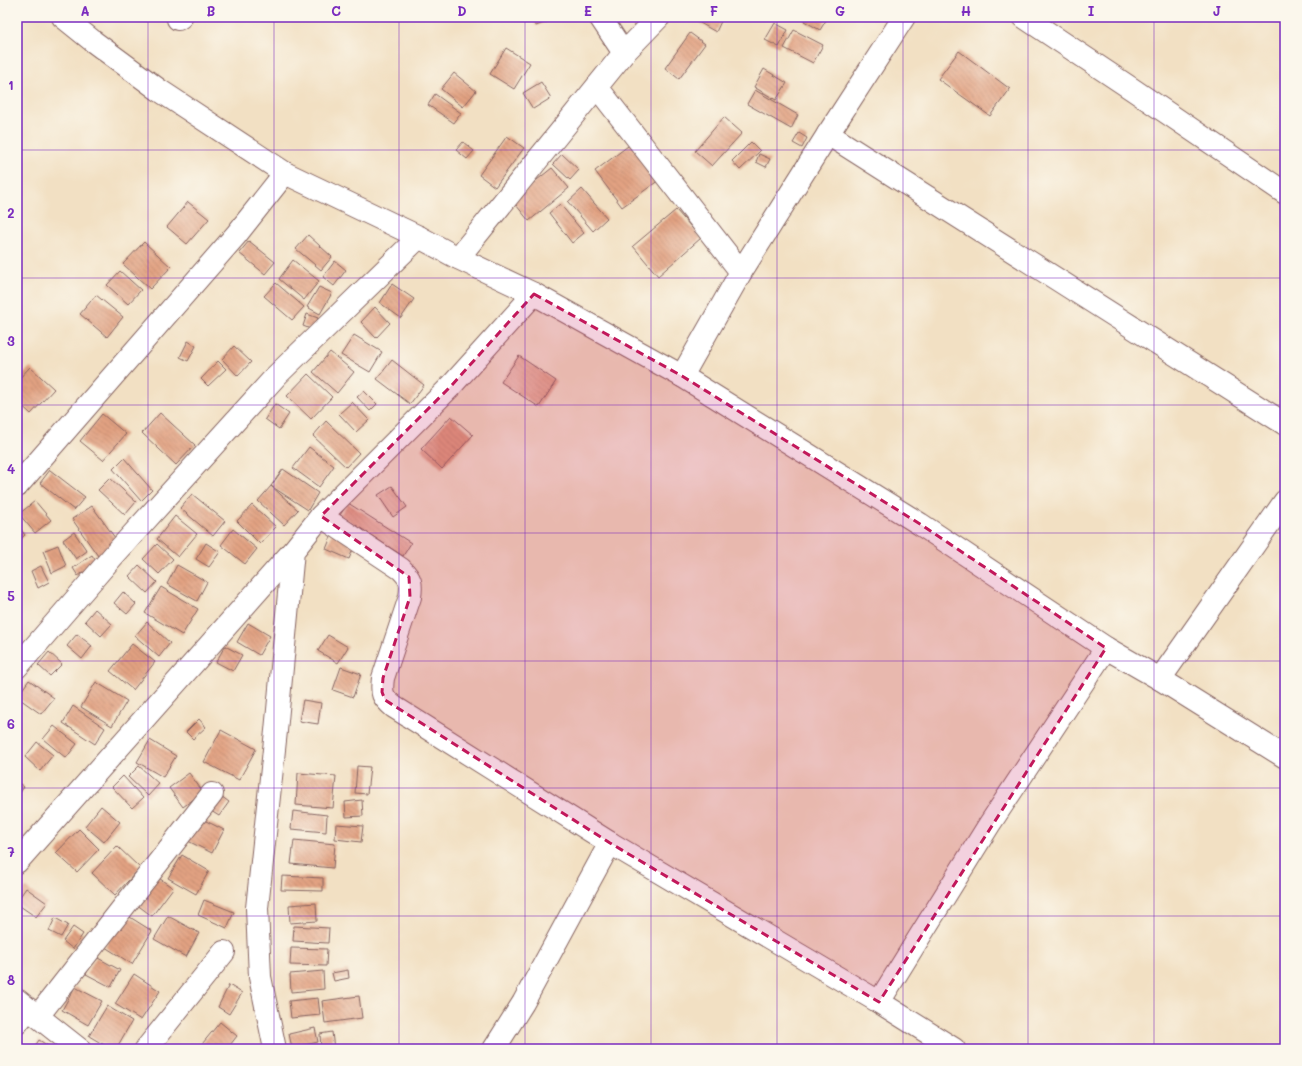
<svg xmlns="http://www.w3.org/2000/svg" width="1302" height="1066" viewBox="0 0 1302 1066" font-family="Mali,sans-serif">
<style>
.building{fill:url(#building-back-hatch)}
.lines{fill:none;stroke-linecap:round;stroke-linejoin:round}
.minor-casing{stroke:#856360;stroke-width:24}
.minor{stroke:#fff;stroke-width:22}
.marked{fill:#c2185b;fill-opacity:0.2;stroke:#c2185b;stroke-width:3;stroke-dasharray:8 5;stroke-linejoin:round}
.grid{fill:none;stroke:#7b2cbf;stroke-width:1;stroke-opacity:0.55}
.neatline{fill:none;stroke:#7b2cbf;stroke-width:1.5}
.grid-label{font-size:13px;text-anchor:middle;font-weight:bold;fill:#7b2cbf}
</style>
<defs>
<pattern id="building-back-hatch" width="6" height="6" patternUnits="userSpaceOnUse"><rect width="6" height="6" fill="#e2a282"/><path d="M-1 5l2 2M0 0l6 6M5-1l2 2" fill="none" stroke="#b9836b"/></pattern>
</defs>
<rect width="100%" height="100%" fill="#fbf7ec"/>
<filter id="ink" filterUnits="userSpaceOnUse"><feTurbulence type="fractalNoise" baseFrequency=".025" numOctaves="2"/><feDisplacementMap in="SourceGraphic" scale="8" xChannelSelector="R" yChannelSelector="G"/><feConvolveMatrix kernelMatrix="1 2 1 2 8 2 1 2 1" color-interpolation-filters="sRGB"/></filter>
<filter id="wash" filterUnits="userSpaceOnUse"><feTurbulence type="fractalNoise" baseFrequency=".012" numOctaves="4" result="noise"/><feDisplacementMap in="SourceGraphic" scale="16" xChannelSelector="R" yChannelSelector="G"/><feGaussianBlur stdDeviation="0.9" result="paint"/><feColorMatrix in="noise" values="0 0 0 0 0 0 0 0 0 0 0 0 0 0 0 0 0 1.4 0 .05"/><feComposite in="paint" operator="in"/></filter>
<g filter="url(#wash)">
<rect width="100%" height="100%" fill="#f2e0c3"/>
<g id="blocks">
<!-- building -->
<g class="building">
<polygon points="532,17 558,17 536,26"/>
<polygon points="704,17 723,17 716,32 700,23"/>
<polygon points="806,17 828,17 820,30 804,21"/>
<polygon points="775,23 788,30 779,47 765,40"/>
<polygon points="794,30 823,45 813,63 784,48"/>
<polygon points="690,33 705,44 679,79 665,68"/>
<polygon points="506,48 530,63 514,89 490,74"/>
<polygon points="959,51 1010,89 990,116 938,79"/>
<polygon points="764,69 787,83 776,100 754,87"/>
<polygon points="454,73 476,91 463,107 441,89"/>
<polygon points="541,82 551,98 533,109 523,93"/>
<polygon points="755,90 798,115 791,129 747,104"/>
<polygon points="435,94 461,113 454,123 428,105"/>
<polygon points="724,117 742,133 712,166 695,151"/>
<polygon points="799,133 807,138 802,148 793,143"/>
<polygon points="507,136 524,148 495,187 479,175"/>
<polygon points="463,142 474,151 467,159 456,150"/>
<polygon points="751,142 760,151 740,170 732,161"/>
<polygon points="632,143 659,180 622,207 595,171"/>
<polygon points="562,154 579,170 570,180 553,164"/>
<polygon points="759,154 770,159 766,167 756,162"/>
<polygon points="552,168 569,188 529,221 512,200"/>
<polygon points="582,189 607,218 593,231 568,202"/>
<polygon points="188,202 209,219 187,244 167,227"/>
<polygon points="560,204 584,233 572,243 549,213"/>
<polygon points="676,210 701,238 658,276 633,246"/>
<polygon points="308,235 332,257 321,270 296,249"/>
<polygon points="249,241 275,262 265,274 239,253"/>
<polygon points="144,242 171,267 150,289 123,264"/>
<polygon points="293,260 319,281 304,300 279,279"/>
<polygon points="335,261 346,270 334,286 323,277"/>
<polygon points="120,271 141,290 128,304 107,285"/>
<polygon points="276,283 304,307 292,320 264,296"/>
<polygon points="392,284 414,299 401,318 380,303"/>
<polygon points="319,287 332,293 320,314 307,307"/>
<polygon points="96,295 123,317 107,337 80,314"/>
<polygon points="375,307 390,323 376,338 361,322"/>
<polygon points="307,314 318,318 313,330 303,326"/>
<polygon points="354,335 382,352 370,372 341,355"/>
<polygon points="188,341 196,346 188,361 180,357"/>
<polygon points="234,346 251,362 238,376 222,359"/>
<polygon points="330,352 354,372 337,393 313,372"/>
<polygon points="519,356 556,381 539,407 501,382"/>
<polygon points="392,360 424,385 410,404 377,379"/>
<polygon points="218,361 226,369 208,386 201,379"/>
<polygon points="30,367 54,389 31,414 17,401 17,381"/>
<polygon points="308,374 332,397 311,419 287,396"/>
<polygon points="364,391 377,404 370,411 357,397"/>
<polygon points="352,402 369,420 356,432 339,414"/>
<polygon points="275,404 289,414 279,429 265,419"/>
<polygon points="160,413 195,445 176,465 142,433"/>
<polygon points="102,414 126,434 103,460 80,441"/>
<polygon points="451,416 473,435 442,469 421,449"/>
<polygon points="326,421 359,453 346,467 313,436"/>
<polygon points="309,447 334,466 319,487 293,468"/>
<polygon points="124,458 152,490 141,501 113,469"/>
<polygon points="283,469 318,493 308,510 271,486 298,510 284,525 258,501 271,486"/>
<polygon points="50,470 85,497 74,510 40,483"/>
<polygon points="110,478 136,502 125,515 98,490"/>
<polygon points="392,486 407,507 393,517 378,495"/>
<polygon points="192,494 225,521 213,536 180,508"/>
<polygon points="35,501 51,520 35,533 19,514"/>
<polygon points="348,503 411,543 403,556 340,515"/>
<polygon points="252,505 276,527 260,544 237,521"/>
<polygon points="92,506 118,542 98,556 72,519"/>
<polygon points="175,516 197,534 178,557 157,539"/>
<polygon points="17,525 25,535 17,542"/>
<polygon points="233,529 257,549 245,564 221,545"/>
<polygon points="74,532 87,551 76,559 63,540"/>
<polygon points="333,532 356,542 349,559 326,549"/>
<polygon points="206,543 220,552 209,567 196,559"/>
<polygon points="157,544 173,559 159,574 143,559"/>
<polygon points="58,545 66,566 52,573 43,551"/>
<polygon points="92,555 97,563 78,576 73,568"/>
<polygon points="139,565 157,582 147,593 129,576"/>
<polygon points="177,565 207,582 197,601 167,584"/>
<polygon points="41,566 49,582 38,588 31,571"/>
<polygon points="161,587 198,609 182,635 145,613"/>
<polygon points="123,592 136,604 127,614 114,603"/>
<polygon points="95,609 112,624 101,636 85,621"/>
<polygon points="147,622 170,643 159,657 135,636"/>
<polygon points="248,623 270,636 259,655 237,642"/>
<polygon points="77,634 92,646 82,659 67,646"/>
<polygon points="328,635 348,647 338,663 318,651"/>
<polygon points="132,644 155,662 133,690 110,671"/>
<polygon points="225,646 242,655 233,671 216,662"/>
<polygon points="49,652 62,664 50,676 38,665"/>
<polygon points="341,667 361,674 353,697 333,690"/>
<polygon points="29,680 54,698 41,714 17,697"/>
<polygon points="96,682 127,701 112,726 81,707"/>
<polygon points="303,700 321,703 318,724 299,721"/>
<polygon points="73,706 105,728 95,744 63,723"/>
<polygon points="199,719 206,727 193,739 186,732"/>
<polygon points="54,726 77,744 66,758 43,739"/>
<polygon points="221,730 256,749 239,780 204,762"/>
<polygon points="150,740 176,756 163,777 137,762"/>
<polygon points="37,742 53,755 40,771 25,757"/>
<polygon points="139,766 159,784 148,796 128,777"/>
<polygon points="357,766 370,767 367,794 355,793"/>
<polygon points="189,773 203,792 183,807 169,788"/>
<polygon points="298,773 336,776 333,808 296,805"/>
<polygon points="123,776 143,798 132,808 112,787"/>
<polygon points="17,782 24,787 17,797"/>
<polygon points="221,796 229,802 219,816 211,811"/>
<polygon points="362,800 363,816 346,817 345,802"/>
<polygon points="101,806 120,822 104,842 85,826"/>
<polygon points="293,811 327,815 326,832 291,829"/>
<polygon points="198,817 224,830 212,853 186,840"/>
<polygon points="336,824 363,826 361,842 335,839"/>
<polygon points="79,829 99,849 77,872 56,853"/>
<polygon points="294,840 335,844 333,868 291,864"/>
<polygon points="117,846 140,868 115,895 92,873"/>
<polygon points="182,855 209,871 196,894 168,878"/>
<polygon points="156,876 173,888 152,916 136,904"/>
<polygon points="282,876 323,878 323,891 281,890"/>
<polygon points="26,888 47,903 36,917 17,904 17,901"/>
<polygon points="204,900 234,912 227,928 198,915"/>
<polygon points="316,903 317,921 290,923 289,905"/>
<polygon points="125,914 152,931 132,964 105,947"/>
<polygon points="168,916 199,933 186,957 154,939"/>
<polygon points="55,918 68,925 61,937 49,931"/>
<polygon points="294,926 329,928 328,943 293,941"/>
<polygon points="73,927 83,934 73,949 63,941"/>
<polygon points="291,948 327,949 326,966 290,965"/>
<polygon points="96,957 120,970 111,987 86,974"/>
<polygon points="348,970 349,978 334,981 332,973"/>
<polygon points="323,971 324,989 291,992 290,974"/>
<polygon points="134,974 160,991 141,1020 115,1004"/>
<polygon points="229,985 242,993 229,1014 218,1007"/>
<polygon points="75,987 102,1001 88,1025 62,1010"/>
<polygon points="359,996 362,1018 325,1023 322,1001"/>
<polygon points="318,998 320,1015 291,1018 289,1001"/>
<polygon points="107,1006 132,1021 116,1049 111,1049 89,1036"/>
<polygon points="220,1022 237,1036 227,1049 198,1049"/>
<polygon points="315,1028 318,1042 292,1048 289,1034"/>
<polygon points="332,1032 334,1049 321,1049 320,1034"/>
<polygon points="39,1040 53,1049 33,1049"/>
</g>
</g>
</g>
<g filter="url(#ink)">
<use href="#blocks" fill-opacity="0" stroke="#856360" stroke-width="1"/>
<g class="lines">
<defs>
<g id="minor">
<polyline points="63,17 94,42 159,90 285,173 419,237 458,258 534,294 682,376 920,524 1106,648 1160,679 1285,757"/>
<polyline points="600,17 624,53"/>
<polyline points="1024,17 1132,89 1285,193"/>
<polyline points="178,19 181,17"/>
<polyline points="597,87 741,272"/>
<polyline points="828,134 1285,424"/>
<polyline points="458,258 624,53 659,17"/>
<polyline points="682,376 741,272 828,134 904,17"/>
<polyline points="17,486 236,235 285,173"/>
<path d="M321,516L401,569C411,579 412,583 410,597L383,678C381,694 382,697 394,707L610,843L879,1002L954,1049"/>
<polyline points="17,667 114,555 277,375 419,237"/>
<polyline points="1160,679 1285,501"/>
<polyline points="17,862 293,551 321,516 451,386 534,294"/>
<polyline points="17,1000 79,1049"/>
<polyline points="879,1002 989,825 1106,648"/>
<polyline points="38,1016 212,794"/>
<polyline points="17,1023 28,1009"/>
<polyline points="146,1049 224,952"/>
<polyline points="275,1049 260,977 257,908 276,731 293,551"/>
<polyline points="494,1049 523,1003 610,843"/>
</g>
</defs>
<!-- minor casing -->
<use href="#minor" class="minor-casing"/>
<!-- minor -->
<use href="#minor" class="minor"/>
</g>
</g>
<!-- marked area -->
<path class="marked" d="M534,294L682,376L920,524L1106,648L879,1002L610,843L385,700L382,692L383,678L410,597L409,577L321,516L451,386Z"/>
<!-- grid -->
<path class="grid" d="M148,17V1049M274,17V1049M399,17V1049M525,17V1049M651,17V1049M777,17V1049M903,17V1049M1028,17V1049M1154,17V1049M17,150H1285M17,278H1285M17,405H1285M17,533H1285M17,661H1285M17,788H1285M17,916H1285"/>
<!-- margin -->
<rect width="1302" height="1066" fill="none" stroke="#fbf7ec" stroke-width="44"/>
<rect x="22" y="22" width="1258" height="1022" class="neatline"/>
<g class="grid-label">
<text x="85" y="16">A</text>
<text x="211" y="16">B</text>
<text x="336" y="16">C</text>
<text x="462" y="16">D</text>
<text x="588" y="16">E</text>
<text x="714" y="16">F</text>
<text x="840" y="16">G</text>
<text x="966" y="16">H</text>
<text x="1091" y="16">I</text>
<text x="1217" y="16">J</text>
<text x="11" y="90">1</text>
<text x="11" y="218">2</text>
<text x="11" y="346">3</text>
<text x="11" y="474">4</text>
<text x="11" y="601">5</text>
<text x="11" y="729">6</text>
<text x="11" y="857">7</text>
<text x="11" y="985">8</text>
</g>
</svg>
